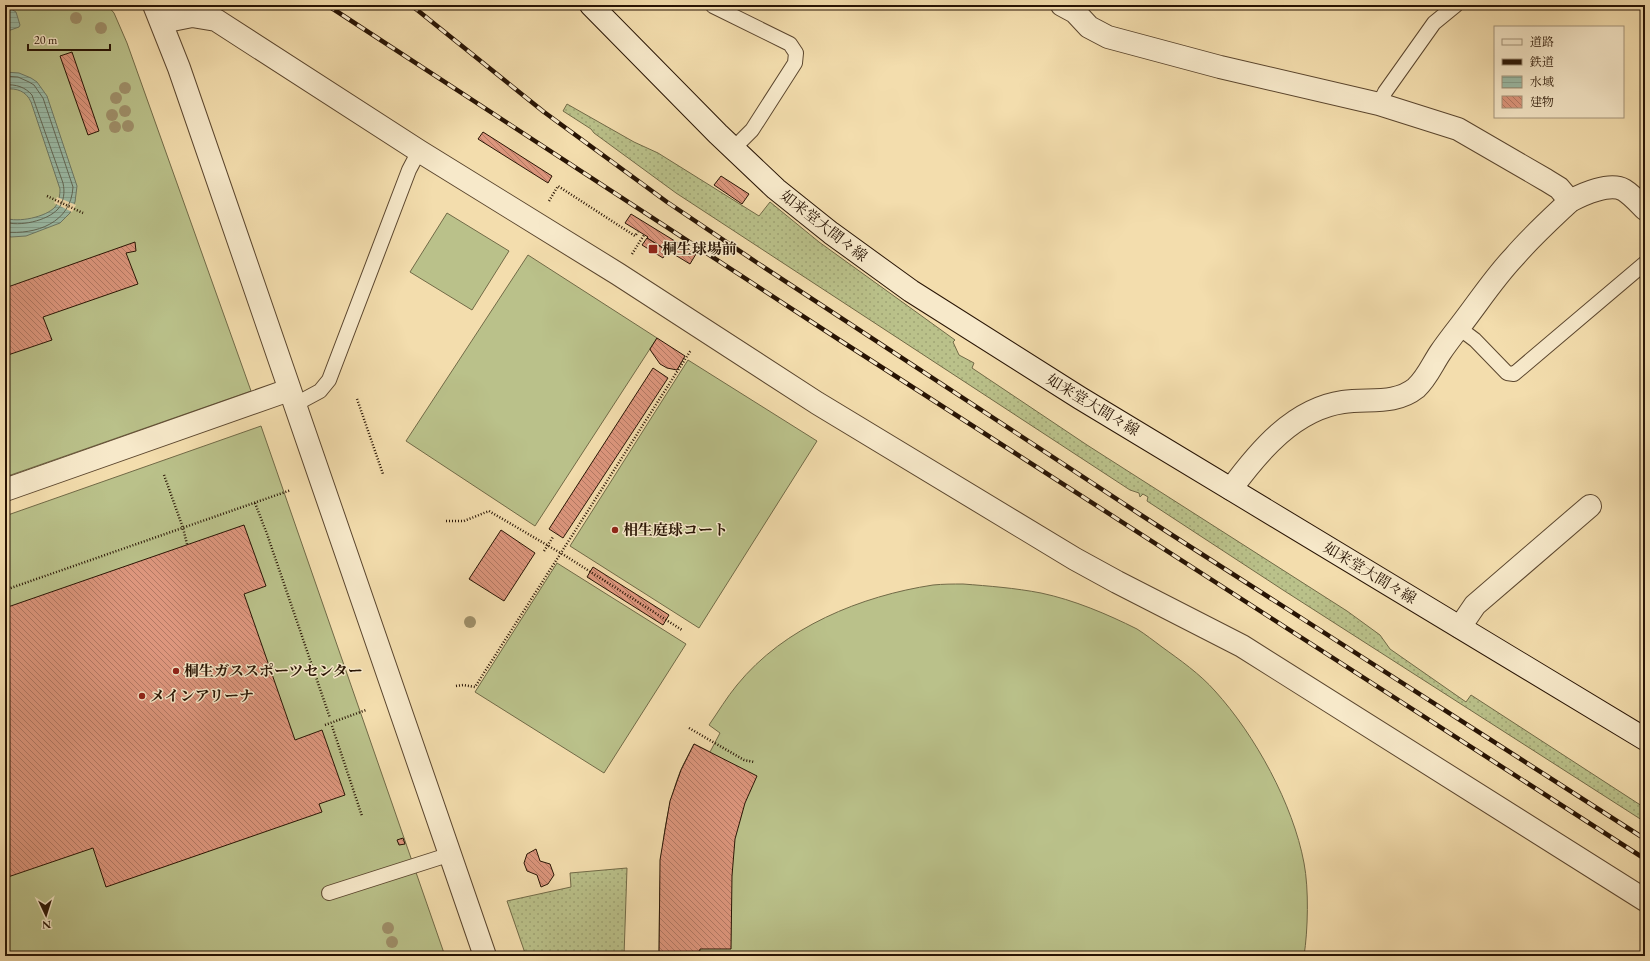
<svg xmlns="http://www.w3.org/2000/svg" width="1650" height="961" viewBox="0 0 1650 961" font-family="'EB Garamond','Noto Serif JP',serif">
<style>
.grass{fill:url(#grass-dots);stroke:#716a47}
.pitch{fill:#bac18a;stroke:#716a47}
.water{fill:url(#water-rules);stroke:#6d7966}
.pier{fill:#f3ddad}
.lines{fill:none;stroke-linecap:round;stroke-linejoin:round}
.shore{stroke:#626856;stroke-width:1}
.building{fill:url(#building-back-hatch);stroke:#281404}
.service-casing{stroke:#5b462e;stroke-width:16}
.minor-casing{stroke:#5b462e;stroke-width:24}
.tertiary-casing{stroke:#5b462e;stroke-width:24}
.secondary-casing{stroke:#281404;stroke-width:24}
.path{stroke:#281404;stroke-width:2.5;stroke-dasharray:1 2;stroke-linecap:butt}
.service{stroke:#f7e9ca;stroke-width:14}
.minor{stroke:#f7e9ca;stroke-width:22}
.tertiary{stroke:#f7e9ca;stroke-width:22}
.secondary{stroke:#f7e9ca;stroke-width:22}
.rail-casing{stroke:#281404;stroke-width:4.5}
.rail{stroke:#f7e9ca;stroke-width:3;stroke-dasharray:9;stroke-linecap:butt}
.path-bridge{stroke:#281404;stroke-width:2.5;stroke-dasharray:1 2;stroke-linecap:butt}
.tree{fill:#9f906a}
.poi-dot{fill:#8f2418;stroke:#f7e9ca;stroke-width:1.5}
.labels{text-anchor:middle;stroke-width:3;stroke-linejoin:round;paint-order:stroke}
.street-label{font-size:15px;fill:#281404;stroke:#f7e9ca}
.poi-label{font-size:15px;font-weight:bold;fill:#281404;stroke:#f7e9ca;text-anchor:start}
</style>
<defs>
<pattern id="grass-dots" width="8" height="8" patternUnits="userSpaceOnUse"><rect width="8" height="8" fill="#bac18a"/><path d="M2 2h.1M6 6h.1" fill="none" stroke="#a0a575" stroke-width="1.8" stroke-linecap="round"/></pattern>
<pattern id="water-rules" width="6" height="5" patternUnits="userSpaceOnUse"><rect width="6" height="5" fill="#9bbca8"/><path d="M0 2.5h6" fill="none" stroke="#86a18f"/></pattern>
<pattern id="building-back-hatch" width="6" height="6" patternUnits="userSpaceOnUse"><rect width="6" height="6" fill="#dd967d"/><path d="M-1 5l2 2M0 0l6 6M5-1l2 2" fill="none" stroke="#b37964"/></pattern>
</defs>
<rect width="100%" height="100%" fill="#f3ddad"/>
<filter id="stains"><feTurbulence type="fractalNoise" baseFrequency=".005" numOctaves="4"/><feColorMatrix values="0 0 0 0 .2 0 0 0 0 .09 0 0 0 0 .02 0 0 0 .5 -.17"/></filter>
<radialGradient id="worn" r=".72"><stop offset=".6" stop-color="#630" stop-opacity="0"/><stop offset="1" stop-color="#630" stop-opacity=".3"/></radialGradient>
<!-- grass -->
<g class="grass">
<polygon points="567,104 634,142 658,153 759,216 770,202 819,242 955,340 953,342 959,355 974,363 972,368 1087,445 1347,611 1380,635 1390,649 1466,702 1471,695 1645,808 1645,822 1283,590 1147,501 1148,497 1143,494 1140,497 1139,493 1130,490 676,193 594,133 591,129 563,111"/>
<polygon points="627,868 624,956 526,956 507,901 571,887 570,873"/>
</g>
<!-- pitch -->
<g class="pitch">
<polygon points="5,5 107,5 114,13 127,43 251,391 5,477"/>
<polygon points="447,213 509,251 472,310 410,272"/>
<polygon points="528,255 657,338 535,526 406,441"/>
<polygon points="688,360 817,441 699,628 570,546"/>
<polygon points="261,426 445,956 5,956 5,516"/>
<polygon points="557,563 686,644 604,773 475,692"/>
<path d="M963,584C989,586 1015,588 1041,593C1074,600 1107,614 1137,629C1145,634 1154,641 1162,647C1180,660 1200,674 1215,691C1255,735 1293,804 1304,863C1309,889 1308,930 1304,956H659C660,894 657,831 680,772C684,762 690,753 694,744L710,752L720,733L709,725C718,712 727,697 737,685C784,627 861,596 933,585C943,584 953,584 963,584Z"/>
</g>
<!-- water -->
<g class="water">
<polygon points="5,5 16,12 20,25 19,27 5,32"/>
<path d="M5,72L19,73L31,78L37,82L47,96L77,186L75,202L70,213L60,223L26,236L11,237L5,235V218C18,223 46,217 55,207C59,202 60,195 60,189L31,102C26,91 17,88 5,89Z"/>
</g>
<!-- pier -->
<polygon class="pier" points="57,197 76,205 72,212 54,203"/>
<g class="lines">
<!-- shore -->
<g class="shore">
<path d="M5,76L18,77L29,82L34,85L43,98L73,187C71,223 36,235 5,232"/>
<path d="M5,85C16,84 25,87 32,95L63,183C65,192 64,202 58,209C47,221 19,227 5,222"/>
</g>
</g>
<!-- building -->
<g class="building">
<polygon points="72,52 99,131 88,135 60,56"/>
<polygon points="483,132 552,176 548,183 478,139"/>
<polygon points="721,176 749,194 742,204 714,185"/>
<polygon points="631,214 696,254 690,264 647,238 648,237 625,223"/>
<polygon points="647,238 667,251 663,258 642,245"/>
<polygon points="135,242 136,251 126,253 138,284 43,317 52,340 5,356 5,288"/>
<polygon points="657,338 685,356 677,370 667,368 660,364 651,351 650,349"/>
<polygon points="653,368 668,378 563,538 549,529"/>
<polygon points="244,525 266,586 244,594 295,740 322,730 345,795 319,804 322,812 106,887 93,848 5,878 5,661 10,660 5,645 5,608"/>
<polygon points="501,530 535,553 504,601 469,579"/>
<polygon points="593,567 669,615 663,625 587,577"/>
<polygon points="694,744 757,776 745,803 735,839 732,876 731,949 700,949 699,956 659,956 660,860 665,830 670,801 681,770"/>
<polygon points="403,838 405,844 399,845 397,840"/>
<polygon points="536,849 540,861 550,864 554,875 548,884 541,887 537,875 527,871 524,863 527,854"/>
</g>
<g class="lines">
<defs>
<g id="service">
<polyline points="713,6 790,44 796,53 795,63 752,130 733,149"/>
<polyline points="1379,104 1385,92 1434,23 1456,5"/>
<polyline points="1459,328 1475,340 1507,373 1514,374 1645,263"/>
<polyline points="294,405 320,391 329,380 409,170 419,151"/>
<polyline points="329,893 451,854"/>
</g>
<g id="minor">
<polyline points="1062,5 1075,12 1089,27 1108,37 1220,67 1379,104 1458,129 1546,180 1559,188 1570,201"/>
<polyline points="162,22 192,16 216,20 419,151 618,274 817,403 1075,559 1117,582 1242,646 1645,900"/>
<path d="M1231,489C1259,451 1294,409 1343,402C1368,398 1395,405 1416,388C1427,378 1432,365 1440,353C1446,344 1453,335 1460,326C1478,303 1494,278 1514,257C1531,237 1551,219 1570,201C1583,194 1610,182 1624,190C1632,195 1639,203 1645,209"/>
<polyline points="5,490 289,390"/>
<polyline points="1460,627 1475,605 1590,506"/>
</g>
<polyline id="tertiary" points="154,5 179,68 485,956"/>
<polyline id="secondary" points="591,5 718,134 776,189 831,233 911,291 1080,398 1645,739"/>
</defs>
<!-- service casing -->
<use href="#service" class="service-casing"/>
<!-- minor casing -->
<use href="#minor" class="minor-casing"/>
<!-- tertiary casing -->
<use href="#tertiary" class="tertiary-casing"/>
<!-- secondary casing -->
<use href="#secondary" class="secondary-casing"/>
<!-- path -->
<g class="path">
<polyline points="5,47 6,47"/>
<polyline points="47,196 83,213"/>
<polyline points="549,201 558,186 635,236 638,232"/>
<polyline points="632,254 644,235"/>
<polyline points="357,399 383,474"/>
<polyline points="164,475 183,528 187,544"/>
<polyline points="255,503 267,534 330,718"/>
<polyline points="446,521 464,521 489,511 564,555 682,630"/>
<polyline points="5,590 291,490"/>
<polyline points="456,686 463,685 475,687 691,350"/>
<polyline points="325,725 366,710"/>
<polyline points="332,726 362,816"/>
<polyline points="689,728 744,760 754,762"/>
</g>
<!-- service -->
<use href="#service" class="service"/>
<!-- minor -->
<use href="#minor" class="minor"/>
<!-- tertiary -->
<use href="#tertiary" class="tertiary"/>
<!-- secondary -->
<use href="#secondary" class="secondary"/>
<defs>
<g id="rail">
<polyline points="327,5 841,341 1645,859"/>
<polyline points="411,5 544,112 667,202 759,264 1141,515 1645,839"/>
</g>
</defs>
<!-- rail casing -->
<use href="#rail" class="rail-casing"/>
<!-- rail -->
<use href="#rail" class="rail"/>
<!-- path-bridge -->
<polyline class="path-bridge" points="544,551 553,537"/>
</g>
<!-- trees -->
<g class="tree">
<circle cx="76" cy="18" r="6"/>
<circle cx="101" cy="28" r="6"/>
<circle cx="125" cy="88" r="6"/>
<circle cx="116" cy="98" r="6"/>
<circle cx="125" cy="111" r="6"/>
<circle cx="112" cy="115" r="6"/>
<circle cx="128" cy="126" r="6"/>
<circle cx="115" cy="127" r="6"/>
<circle cx="470" cy="622" r="6"/>
<circle cx="388" cy="928" r="6"/>
<circle cx="392" cy="942" r="6"/>
</g>
<!-- markers -->
<g class="poi-dot">
<rect x="648" y="244" width="10" height="10" rx="2"/>
<circle cx="615" cy="530" r="4"/>
<circle cx="176" cy="671" r="4"/>
<circle cx="142" cy="696" r="4"/>
</g>
<g class="labels">
<!-- street labels -->
<g class="street-label">
<text transform="translate(824 226) rotate(38)" y="5">如来堂大間々線</text>
<text transform="translate(1093 405) rotate(31)" y="5">如来堂大間々線</text>
<text transform="translate(1370 573) rotate(31)" y="5">如来堂大間々線</text>
</g>
<!-- poi labels -->
<g class="poi-label">
<text x="662" y="254">桐生球場前</text>
<text x="623" y="535">相生庭球コート</text>
<text x="184" y="676">桐生ガススポーツセンター</text>
<text x="150" y="701">メインアリーナ</text>
</g>
</g>
<!-- margin -->
<rect width="1650" height="961" fill="none" stroke="#f3ddad" stroke-width="20"/>
<rect x="6" y="6" width="1638" height="949" fill="none" stroke="#281404" stroke-width="2"/>
<rect x="10" y="10" width="1630" height="941" fill="none" stroke="#281404"/>
<!-- legend -->
<rect x="1494" y="26" width="130" height="92" fill="#f7e9ca" stroke="#a4947b"/>
<rect x="1502" y="39" width="20" height="6" fill="#f7e9ca" stroke="#a4947b"/>
<text x="1530" y="46" font-size="12" fill="#281404">道路</text>
<rect x="1502" y="59" width="20" height="6" fill="#281404" stroke="#a4947b"/>
<text x="1530" y="66" font-size="12" fill="#281404">鉄道</text>
<rect x="1502" y="76" width="20" height="12" fill="url(#water-rules)" stroke="#a4947b"/>
<text x="1530" y="86" font-size="12" fill="#281404">水域</text>
<rect x="1502" y="96" width="20" height="12" fill="url(#building-back-hatch)" stroke="#a4947b"/>
<text x="1530" y="106" font-size="12" fill="#281404">建物</text>
<!-- north arrow -->
<g transform="translate(46 915) rotate(176)" stroke="#f7e9ca" stroke-width="3" paint-order="stroke">
<path d="M0-3L7 15L0 10L-7 15Z" fill="#281404"/>
<text y="-6" font-size="11" font-weight="bold" text-anchor="middle" fill="#281404">N</text>
</g>
<!-- scale -->
<path d="M28 44v6h82v-6" fill="none" stroke="#281404" stroke-width="2"/>
<text x="34" y="44" font-size="12" fill="#281404" stroke="#f7e9ca" stroke-width="3" paint-order="stroke">20 m</text>
<rect width="100%" height="100%" filter="url(#stains)"/>
<rect width="100%" height="100%" fill="url(#worn)"/>
</svg>
